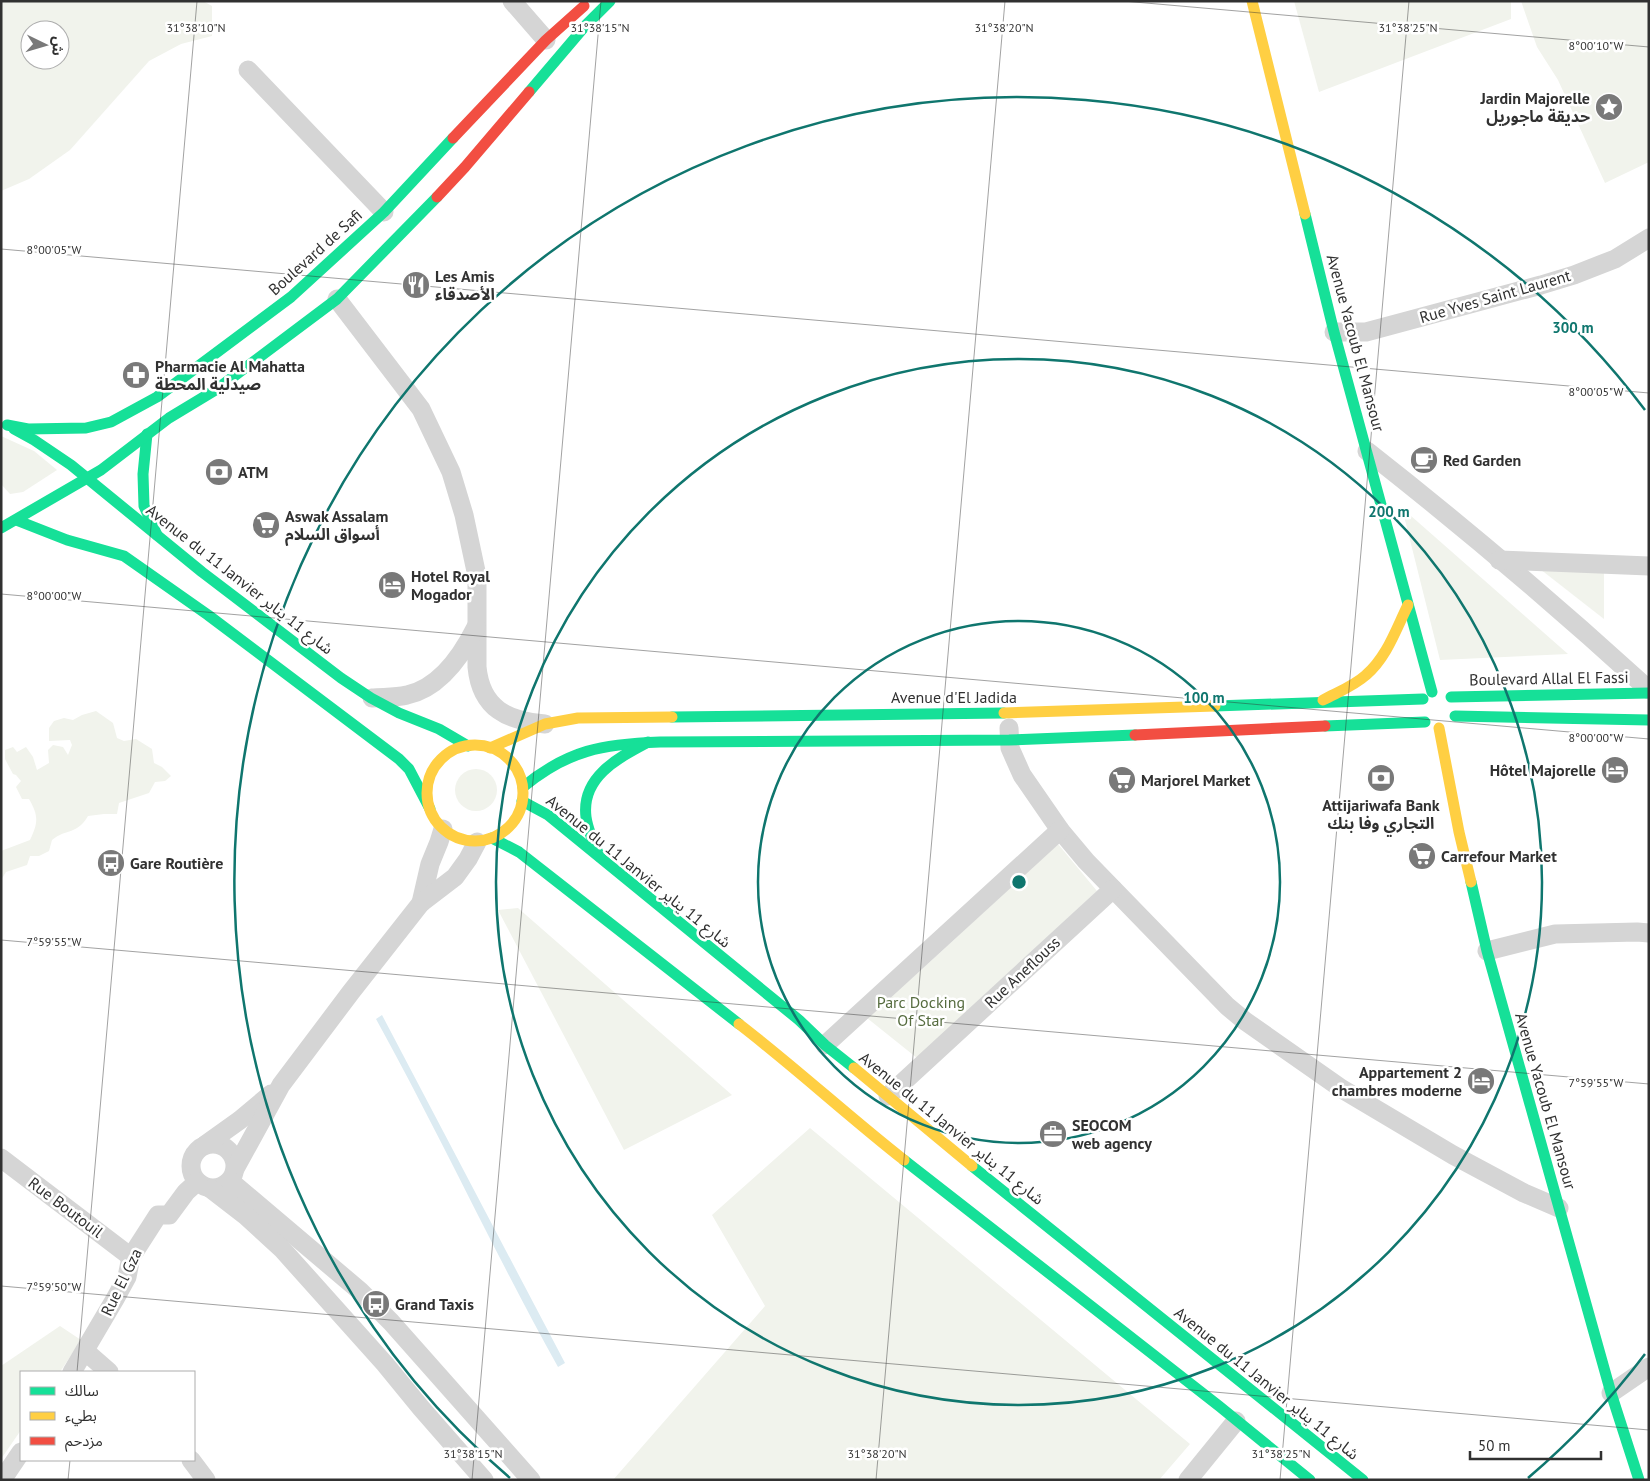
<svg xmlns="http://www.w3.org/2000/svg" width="1650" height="1481" viewBox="0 0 1650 1481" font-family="'PT Sans','Noto Sans Arabic',sans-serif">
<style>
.green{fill:#f1f3ec;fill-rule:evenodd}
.water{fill:#dcebf2}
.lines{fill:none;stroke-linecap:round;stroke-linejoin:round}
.street{stroke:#d5d5d5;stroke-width:19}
.fast{stroke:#16e098;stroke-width:11}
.slow{stroke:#ffcf43;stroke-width:11}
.jam{stroke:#f24e42;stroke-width:11}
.ticks{fill:none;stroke:#313131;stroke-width:1;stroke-opacity:0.45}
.ring{fill:none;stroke:#0f766e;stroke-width:2.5}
.labels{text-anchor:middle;stroke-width:5;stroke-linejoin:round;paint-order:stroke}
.poi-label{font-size:16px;font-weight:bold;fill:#313131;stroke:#fff;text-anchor:start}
.street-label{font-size:16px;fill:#313131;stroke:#fff}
.park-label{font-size:16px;fill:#566c3f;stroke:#fff}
.ticks-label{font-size:12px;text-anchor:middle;fill:#313131;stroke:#fff;stroke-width:5;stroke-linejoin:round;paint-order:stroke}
.centre{fill:#0f766e;stroke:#fff;stroke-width:2.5}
.ring-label{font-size:15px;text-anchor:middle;font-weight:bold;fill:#0f766e;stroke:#fff;stroke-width:5;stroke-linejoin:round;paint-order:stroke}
</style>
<rect width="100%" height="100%" fill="#fff"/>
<!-- green -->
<g class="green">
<path d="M1,1H203L212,6V36L181,44L149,61L70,150L29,179L1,191ZM30,30H60V60H30Z"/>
<polygon points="1294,1 1511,1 1511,19 1319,92"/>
<polygon points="1521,1 1649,1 1649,162 1605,183 1558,80 1537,47"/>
<polygon points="1,436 34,451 57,470 23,492 10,494 1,484"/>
<polygon points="1402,508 1568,654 1440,660"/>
<polygon points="1540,569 1604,573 1604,619"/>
<path d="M96,711L113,723L117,738L124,741L136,739L152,749L154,763L162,767L171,776L165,781L155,782L149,793L119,803L117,814H104L88,816C77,835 67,828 52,840L49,851L39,856H30L27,865L6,872L1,880V851L30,840C38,823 39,816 29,799H22L16,787L21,781L16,775L13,774L5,759V750L13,747L17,752L26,747L33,757L37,770L49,763L48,750L53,745L63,747L68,755L72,745L70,740L49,741V728L54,721L64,718L73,720L82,715Z"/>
<circle cx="476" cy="790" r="21"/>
<polygon points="1058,844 1097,891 917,1058 867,1018 932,960"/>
<polygon points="518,908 732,1095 624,1150 498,910"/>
<polygon points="810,1128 1190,1444 1159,1480 613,1480 765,1306 712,1215"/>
<polygon points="60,1326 81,1340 60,1372 21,1372 21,1430 1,1459 1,1366"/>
</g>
<!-- water -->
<path class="water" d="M382,1015L565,1363L558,1367C494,1252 439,1133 376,1019Z"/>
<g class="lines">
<!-- street -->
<g class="street">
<polyline points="512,1 546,40"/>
<polyline points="248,70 384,212"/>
<path d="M337,299L421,409L451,472L464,515L477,576V667C481,709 508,721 545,724"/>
<polyline points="1334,332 1366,332 1541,285 1574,275 1615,259 1649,238"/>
<path d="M1367,451C1464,527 1558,607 1649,690"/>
<polyline points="1499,560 1649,566"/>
<path d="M372,698C383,697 396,698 407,695C440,688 462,655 476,627"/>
<polyline points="1009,728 1010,748 1022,775 1060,830 1086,861 1227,1006 1245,1021 1342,1089 1453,1155 1524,1193 1559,1208"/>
<polyline points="421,903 430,864 439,842 443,829"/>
<polyline points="1487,951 1555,934 1637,932 1649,933"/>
<polyline points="825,1045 1060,830"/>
<polyline points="888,1096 1113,889"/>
<circle cx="213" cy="1166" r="22"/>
<polyline points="205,1145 240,1120 271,1094"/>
<polyline points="1,1158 131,1257"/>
<polyline points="236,1167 281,1085 351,992 421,903 455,877 468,859 477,842"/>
<polyline points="230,1181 360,1291 391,1322 531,1480"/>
<polyline points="211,1189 246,1216 282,1249 385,1364 421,1408 484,1480"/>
<polyline points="85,1351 109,1372"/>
<polyline points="72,1372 115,1299 127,1277 131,1257 158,1215 169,1215 186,1192 197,1182"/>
<polyline points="1611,1393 1649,1367"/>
<polyline points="191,1460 206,1480"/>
<polyline points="2,1480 21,1452"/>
<polyline points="1188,1480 1236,1421"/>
</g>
<!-- fast -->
<g class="fast">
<polyline points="529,92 586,25 610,1"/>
<polyline points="1305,214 1334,332 1432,692"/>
<polyline points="7,425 28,429 86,428 111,422 157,397 291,297 384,212 453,138"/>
<polyline points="14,429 34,440 71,465 202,572 341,678 371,698 399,713 439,729 468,746"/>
<polyline points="147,434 143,474 144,506 157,535"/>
<polyline points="16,520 67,540 124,556 208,615 399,759 409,769 430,809"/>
<polyline points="1,528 101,470 169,418 217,389 337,299 437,197"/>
<polyline points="1451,697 1649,693"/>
<polyline points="1215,706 1423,699"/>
<polyline points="1455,716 1649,720"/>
<polyline points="672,717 1004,713"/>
<polyline points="1325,726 1425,722"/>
<path d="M523,787C568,750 603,744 660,742L1009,740L1135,735"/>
<polyline points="522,801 548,815 799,1020 825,1045 854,1068"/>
<polyline points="492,838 519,852 739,1024"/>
<path d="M600,857C594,844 588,831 586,817C581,777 618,758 648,742"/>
<polyline points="1471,882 1487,951 1611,1393 1639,1480"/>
<polyline points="904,1160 1219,1406 1310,1480"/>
<polyline points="972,1166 1363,1480"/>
</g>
<!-- slow -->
<g class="slow">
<polyline points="1252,1 1305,214"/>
<path d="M1323,700C1338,692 1354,686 1366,675C1387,657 1396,629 1408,605"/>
<polyline points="1004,713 1215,706"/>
<polyline points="1439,728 1459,832 1471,882"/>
<circle cx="475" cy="793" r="48"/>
<polyline points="490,748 545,724 578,718 672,717"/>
<path d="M739,1024C796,1068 848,1116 904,1160"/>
<polyline points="854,1068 972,1166"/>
</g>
<!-- jam -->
<g class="jam">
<polyline points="453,138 546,40 584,6"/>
<polyline points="437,197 465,167 529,92"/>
<polyline points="1135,735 1325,726"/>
</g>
</g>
<!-- ticks -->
<path class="ticks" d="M1123,1L1649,47M1,249L1649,393M1,594L1649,739M1,940L1649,1084M1,1286L1649,1430M77,1372L197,1M68,1480L70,1460M472,1480L601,1M876,1480L1005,1M1280,1480L1409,1"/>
<!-- distance rings -->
<g class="ring">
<circle cx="1019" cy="882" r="261"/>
<circle cx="1019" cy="882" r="523"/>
<path d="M1645 1354A784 784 0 0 1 1528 1478M510 1478A784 784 0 1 1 1645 410"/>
</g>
<!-- icons -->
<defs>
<symbol id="sight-disc" viewBox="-11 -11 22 22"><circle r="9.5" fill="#797979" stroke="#fff"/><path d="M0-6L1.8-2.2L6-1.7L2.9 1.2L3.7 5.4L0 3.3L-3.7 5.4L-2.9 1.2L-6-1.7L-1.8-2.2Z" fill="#fff"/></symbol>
<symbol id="restaurant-disc" viewBox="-11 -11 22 22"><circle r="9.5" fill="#797979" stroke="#fff"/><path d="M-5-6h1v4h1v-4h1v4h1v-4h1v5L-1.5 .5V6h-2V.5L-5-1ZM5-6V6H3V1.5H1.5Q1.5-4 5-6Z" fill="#fff"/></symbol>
<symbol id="pharmacy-disc" viewBox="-11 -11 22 22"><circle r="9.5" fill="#797979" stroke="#fff"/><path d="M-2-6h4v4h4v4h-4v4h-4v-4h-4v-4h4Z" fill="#fff"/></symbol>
<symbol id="cafe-disc" viewBox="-11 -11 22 22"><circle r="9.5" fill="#797979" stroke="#fff"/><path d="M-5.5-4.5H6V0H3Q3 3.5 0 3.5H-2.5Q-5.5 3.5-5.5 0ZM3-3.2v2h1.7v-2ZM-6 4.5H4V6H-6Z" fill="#fff"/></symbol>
<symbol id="bank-disc" viewBox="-11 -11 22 22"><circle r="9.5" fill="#797979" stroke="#fff"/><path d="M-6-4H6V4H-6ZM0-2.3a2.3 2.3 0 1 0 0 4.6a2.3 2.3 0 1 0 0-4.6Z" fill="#fff"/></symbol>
<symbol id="supermarket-disc" viewBox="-11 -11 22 22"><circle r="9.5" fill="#797979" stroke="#fff"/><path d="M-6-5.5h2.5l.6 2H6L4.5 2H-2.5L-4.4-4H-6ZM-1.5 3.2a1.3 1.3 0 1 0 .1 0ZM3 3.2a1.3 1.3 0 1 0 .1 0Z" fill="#fff"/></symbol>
<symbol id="hotel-disc" viewBox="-11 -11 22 22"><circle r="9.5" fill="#797979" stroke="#fff"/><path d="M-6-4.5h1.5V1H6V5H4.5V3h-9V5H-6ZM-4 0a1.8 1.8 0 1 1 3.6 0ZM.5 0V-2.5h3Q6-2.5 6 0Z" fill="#fff"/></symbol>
<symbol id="bus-disc" viewBox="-11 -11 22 22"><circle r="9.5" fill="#797979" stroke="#fff"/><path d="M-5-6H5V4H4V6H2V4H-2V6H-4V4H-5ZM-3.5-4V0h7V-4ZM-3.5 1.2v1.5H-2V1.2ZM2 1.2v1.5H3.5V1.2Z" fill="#fff"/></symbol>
<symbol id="office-disc" viewBox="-11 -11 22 22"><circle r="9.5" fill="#797979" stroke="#fff"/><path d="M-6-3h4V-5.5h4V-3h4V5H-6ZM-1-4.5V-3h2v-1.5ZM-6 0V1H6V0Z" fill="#fff"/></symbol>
</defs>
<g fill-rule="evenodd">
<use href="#sight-disc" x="1593" y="91" width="32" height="32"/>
<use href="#restaurant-disc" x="400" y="269" width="32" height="32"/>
<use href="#pharmacy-disc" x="120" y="359" width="32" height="32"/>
<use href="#cafe-disc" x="1408" y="444" width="32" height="32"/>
<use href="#bank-disc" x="203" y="456" width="32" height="32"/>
<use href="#supermarket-disc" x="250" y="509" width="32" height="32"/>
<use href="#hotel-disc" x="376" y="569" width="32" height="32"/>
<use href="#hotel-disc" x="1599" y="754" width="32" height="32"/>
<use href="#bank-disc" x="1365" y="762" width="32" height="32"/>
<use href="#supermarket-disc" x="1106" y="764" width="32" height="32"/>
<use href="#supermarket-disc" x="1406" y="840" width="32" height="32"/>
<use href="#bus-disc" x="95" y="847" width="32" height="32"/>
<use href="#hotel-disc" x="1465" y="1065" width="32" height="32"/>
<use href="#office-disc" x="1037" y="1118" width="32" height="32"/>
<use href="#bus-disc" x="360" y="1288" width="32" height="32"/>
</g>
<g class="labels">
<!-- poi labels -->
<g class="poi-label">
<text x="1590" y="104" text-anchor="end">Jardin Majorelle<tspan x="1590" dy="18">حديقة ماجوريل</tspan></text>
<text x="435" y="282">Les Amis<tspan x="435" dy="18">الأصدقاء</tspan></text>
<text x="155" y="372">Pharmacie Al Mahatta<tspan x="155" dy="18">صيدلية المحطة</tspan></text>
<text x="1443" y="466">Red Garden</text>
<text x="238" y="478">ATM</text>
<text x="285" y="522">Aswak Assalam<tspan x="285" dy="18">أسواق السلام</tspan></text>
<text x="411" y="582">Hotel Royal<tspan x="411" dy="18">Mogador</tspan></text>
<text x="1596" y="776" text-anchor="end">Hôtel Majorelle</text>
<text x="1141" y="786">Marjorel Market</text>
<text x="1381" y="811" text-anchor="middle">Attijariwafa Bank<tspan x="1381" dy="18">التجاري وفا بنك</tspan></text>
<text x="1441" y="862">Carrefour Market</text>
<text x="130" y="869">Gare Routière</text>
<text x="1462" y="1078" text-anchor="end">Appartement 2<tspan x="1462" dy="18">chambres moderne</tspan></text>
<text x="1072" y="1131">SEOCOM<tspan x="1072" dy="18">web agency</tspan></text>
<text x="395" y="1310">Grand Taxis</text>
</g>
<!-- street labels -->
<g class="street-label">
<text transform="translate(315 252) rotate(-42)" y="6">Boulevard de Safi</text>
<text transform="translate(1495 296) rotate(-16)" y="6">Rue Yves Saint Laurent</text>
<text transform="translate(1356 343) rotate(75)" y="6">Avenue Yacoub El Mansour</text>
<text transform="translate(240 579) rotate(38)" y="6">Avenue du 11 Janvier شارع 11 يناير</text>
<text transform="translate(1549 678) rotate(-1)" y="6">Boulevard Allal El Fassi</text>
<text x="954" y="703">Avenue d'El Jadida</text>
<text transform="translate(639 871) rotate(39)" y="6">Avenue du 11 Janvier شارع 11 يناير</text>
<text transform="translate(1022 972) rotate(-43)" y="6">Rue Aneflouss</text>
<text transform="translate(1546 1101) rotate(74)" y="6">Avenue Yacoub El Mansour</text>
<text transform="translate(952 1128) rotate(39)" y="6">Avenue du 11 Janvier شارع 11 يناير</text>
<text transform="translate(66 1207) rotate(37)" y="6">Rue Boutouil</text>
<text transform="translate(121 1282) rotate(-64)" y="6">Rue El Gza</text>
<text transform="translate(1267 1383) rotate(39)" y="6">Avenue du 11 Janvier شارع 11 يناير</text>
</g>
<!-- park labels -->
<g class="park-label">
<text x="921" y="1008">Parc Docking<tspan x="921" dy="18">Of Star</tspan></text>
</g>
</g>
<g class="ticks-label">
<text x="196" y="32">31°38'10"N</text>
<text x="600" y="32">31°38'15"N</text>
<text x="1004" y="32">31°38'20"N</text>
<text x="1408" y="32">31°38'25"N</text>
<text x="1596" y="50">8°00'10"W</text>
<text x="54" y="254">8°00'05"W</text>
<text x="1596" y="396">8°00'05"W</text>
<text x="54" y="600">8°00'00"W</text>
<text x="1596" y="742">8°00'00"W</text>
<text x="54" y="946">7°59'55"W</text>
<text x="1596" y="1087">7°59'55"W</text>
<text x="54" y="1291">7°59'50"W</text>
<text x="473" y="1458">31°38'15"N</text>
<text x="877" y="1458">31°38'20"N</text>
<text x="1281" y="1458">31°38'25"N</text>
</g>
<circle cx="1019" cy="882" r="8" class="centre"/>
<g class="ring-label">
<text x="1573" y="333">300 m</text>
<text x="1389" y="517">200 m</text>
<text x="1204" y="703">100 m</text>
</g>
<!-- border -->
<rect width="1650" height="1481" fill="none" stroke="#313131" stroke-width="5"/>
<!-- legend -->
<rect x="20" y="1371" width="175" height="90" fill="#ffffff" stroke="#adadad"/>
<rect x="30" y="1387" width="25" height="8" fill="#16e098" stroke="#adadad"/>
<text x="65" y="1396" font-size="15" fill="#313131">سالك</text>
<rect x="30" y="1412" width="25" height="8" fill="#ffcf43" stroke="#adadad"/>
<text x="65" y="1421" font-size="15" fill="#313131">بطيء</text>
<rect x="30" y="1437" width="25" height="8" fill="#f24e42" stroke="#adadad"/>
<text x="65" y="1446" font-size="15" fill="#313131">مزدحم</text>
<!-- north arrow -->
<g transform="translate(45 45) rotate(95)"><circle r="24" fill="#ffffff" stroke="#adadad"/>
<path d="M0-4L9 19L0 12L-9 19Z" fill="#797979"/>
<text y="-8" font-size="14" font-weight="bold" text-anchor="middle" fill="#313131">ش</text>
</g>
<!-- scale -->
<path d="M1470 1451v8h131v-8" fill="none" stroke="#313131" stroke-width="2.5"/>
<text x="1478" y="1451" font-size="15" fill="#313131" stroke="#ffffff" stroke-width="4" paint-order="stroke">50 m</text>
</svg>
